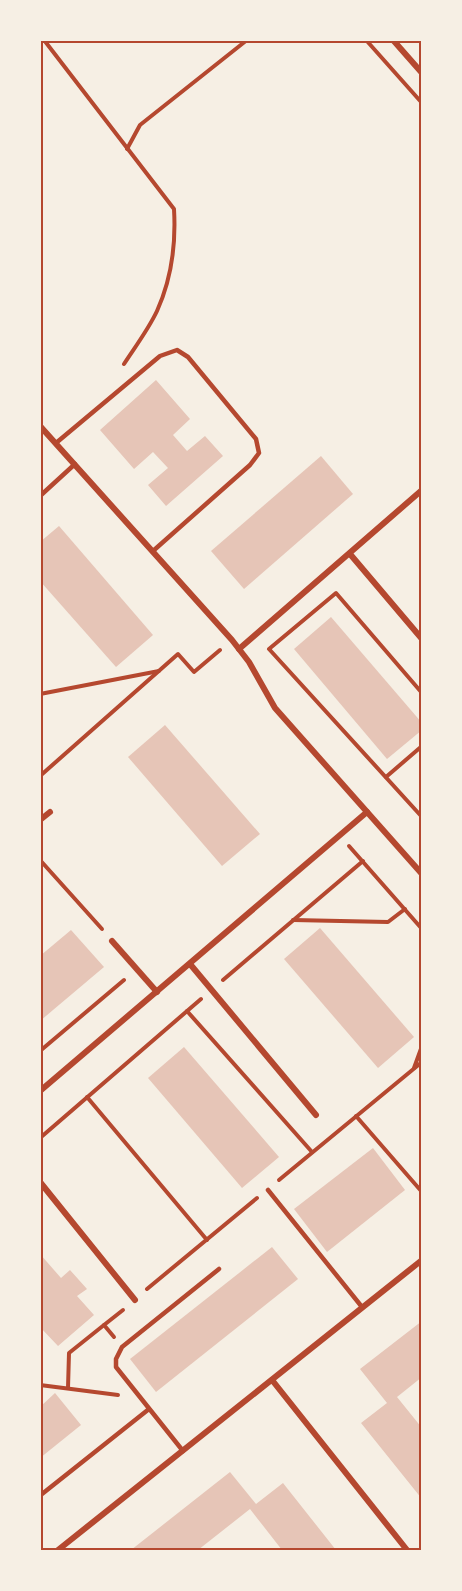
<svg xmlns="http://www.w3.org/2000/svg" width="462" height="1591" viewBox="0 0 462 1591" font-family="'Public Sans',sans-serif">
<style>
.building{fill:#e6c5b7}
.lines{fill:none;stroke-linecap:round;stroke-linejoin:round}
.path{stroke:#b5482f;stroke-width:4}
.service{stroke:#b5482f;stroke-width:4.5}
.minor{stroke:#b5482f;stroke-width:6}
.neatline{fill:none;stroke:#b5482f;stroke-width:2}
</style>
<rect width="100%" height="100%" fill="#f6efe4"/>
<!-- building -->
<g class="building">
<polygon points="156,380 190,419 173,435 187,451 205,436 223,456 166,506 148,485 168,468 153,452 134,469 100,430"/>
<polygon points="321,456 353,494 244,589 211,551"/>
<polygon points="59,526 153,635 116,667 40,581 40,542"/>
<polygon points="331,617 422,723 422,730 387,759 294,649"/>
<polygon points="165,725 260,834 222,866 128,757"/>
<polygon points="320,928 414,1037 378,1068 284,959"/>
<polygon points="71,930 104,967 40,1021 40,956"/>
<polygon points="184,1047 279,1157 242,1188 148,1078"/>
<polygon points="373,1148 405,1190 327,1252 294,1209"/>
<polygon points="272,1247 298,1279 156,1392 130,1359"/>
<polygon points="40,1254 61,1278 70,1270 87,1289 77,1296 94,1315 58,1346 40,1327"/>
<polygon points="422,1321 422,1377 397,1397 422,1428 422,1499 361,1423 387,1403 360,1369"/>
<polygon points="55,1393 81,1425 40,1458 40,1407"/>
<polygon points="230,1472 256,1504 283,1483 336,1550 282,1550 250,1509 198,1550 131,1550"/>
</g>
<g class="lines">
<!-- path -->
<g class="path">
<path d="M44,40L174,209C176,243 171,280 157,311C148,330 135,347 124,364"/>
<polyline points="366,40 422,103"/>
<polyline points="127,149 140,125 247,40"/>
<polyline points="422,693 336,593 269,649 422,817"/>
<polyline points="40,694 159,671"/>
<polyline points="40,776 178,654 194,672 220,650"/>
<polyline points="386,777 422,746"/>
<polyline points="349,846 422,929"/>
<polyline points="40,860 102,929"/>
<polyline points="293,920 388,922 405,909"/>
<polyline points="223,980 363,861"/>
<polyline points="187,1011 312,1152"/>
<polyline points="40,1051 124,980"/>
<polyline points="414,1068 422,1046"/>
<polyline points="87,1097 207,1240"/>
<polyline points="356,1116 422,1192"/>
<polyline points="40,1138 201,999"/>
<polyline points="279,1180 422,1062"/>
<polyline points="147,1289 257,1198"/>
<polyline points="114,1337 104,1325 123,1310"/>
<polyline points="40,1385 118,1395"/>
<polyline points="68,1388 69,1353 104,1325"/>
</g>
<!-- service -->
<g class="service">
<polyline points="56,443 160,356 177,350 188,357 256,439 259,453 250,465 153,551"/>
<polyline points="40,496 75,464"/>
<polyline points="268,1190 362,1307"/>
<polyline points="183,1451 116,1367 116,1359 122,1347 219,1269"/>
<polyline points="42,1494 149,1409"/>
</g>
<!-- minor -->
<g class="minor">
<polyline points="393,40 422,73"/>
<polyline points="40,426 232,640 249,662 275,708 422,874"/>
<polyline points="350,554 422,639"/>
<polyline points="239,649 422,490"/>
<polyline points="40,820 50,812"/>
<polyline points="112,941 157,992"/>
<polyline points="190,964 316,1115"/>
<polyline points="40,1091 367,812"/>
<polyline points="40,1182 135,1300"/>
<polyline points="272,1380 407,1550"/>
<polyline points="58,1550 422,1260"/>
</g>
</g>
<!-- border -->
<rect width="462" height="1591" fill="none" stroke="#f6efe4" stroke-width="84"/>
<rect x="42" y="42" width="378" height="1507" class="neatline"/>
</svg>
